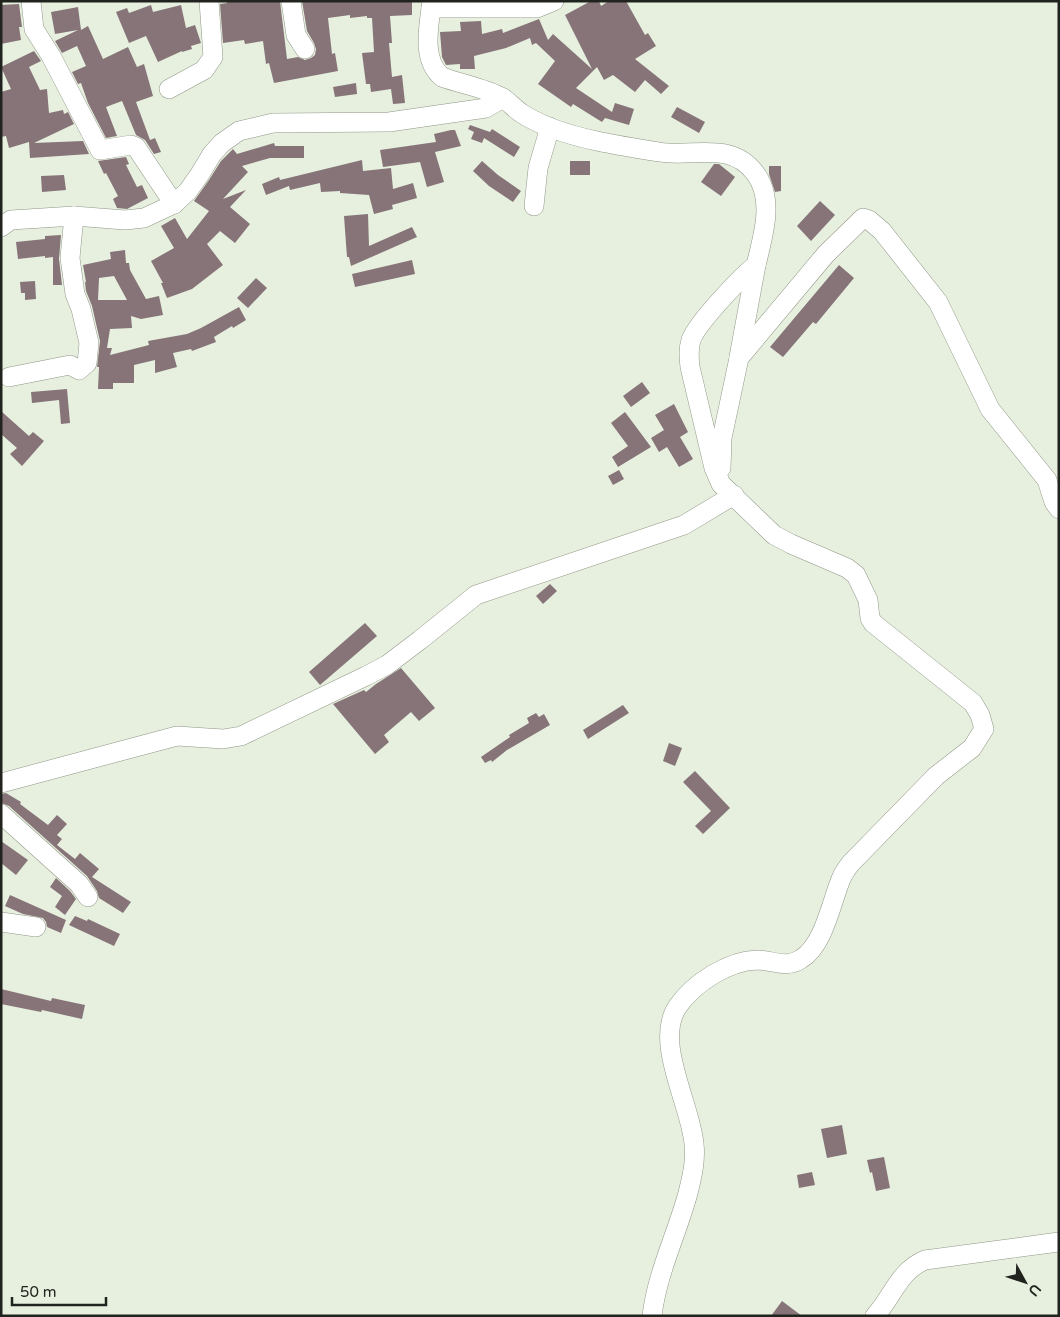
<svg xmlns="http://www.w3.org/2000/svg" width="1060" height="1317" viewBox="0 0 1060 1317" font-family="'Varela Round',sans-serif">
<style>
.building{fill:#867478;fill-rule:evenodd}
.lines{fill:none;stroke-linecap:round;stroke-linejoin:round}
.minor-casing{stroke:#8f9787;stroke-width:20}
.minor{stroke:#fff;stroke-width:19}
</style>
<rect width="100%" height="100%" fill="#e7f0df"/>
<!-- building -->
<g class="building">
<polygon points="227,1 280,1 287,59 298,57 305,60 311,58 315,55 316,49 314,43 307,31 302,1 412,1 412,15 390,16 392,43 389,43 392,77 402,75 405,103 393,104 391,89 371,92 370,84 366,84 362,53 374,52 372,18 367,18 367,16 350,18 350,15 328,18 332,54 335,53 338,71 274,83 269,63 266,64 263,41 245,44 244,40 223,43 220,4 227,3"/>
<polygon points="591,1 599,1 601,6 609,1 626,1 645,35 648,33 656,46 635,59 669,86 661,94 645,80 635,92 613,75 604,80 597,67 576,88 612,112 615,103 634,109 629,125 605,118 602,122 573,104 571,107 538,84 555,61 536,43 532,45 530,38 506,48 474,56 475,69 460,69 460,64 446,65 442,57 440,32 461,31 460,22 481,21 482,34 502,29 503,33 539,19 548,40 553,34 592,69 565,15"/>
<polygon points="19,4 22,27 19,27 21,40 1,44 1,5"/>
<polygon points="151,5 153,12 181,5 186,28 195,25 201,43 191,46 192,49 182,52 182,51 158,62 146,36 129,43 116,12 127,8 129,13"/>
<polygon points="78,7 81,30 88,26 103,59 128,47 137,67 144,64 153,96 136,102 150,140 155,138 161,152 154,154 145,140 136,135 122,101 106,107 117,136 106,138 88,103 81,83 78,84 72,72 86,66 77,46 62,53 55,41 78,30 55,34 51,12"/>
<polygon points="34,51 41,61 29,67 40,90 47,89 49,113 63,110 64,114 68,112 74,124 34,143 83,141 89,154 30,158 29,142 9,148 6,136 1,137 1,92 11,89 1,67"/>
<polygon points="356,83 357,94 335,97 333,87"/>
<polygon points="677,107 705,122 699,133 671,117"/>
<polygon points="470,125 490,132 492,129 520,147 514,157 484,138 482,143 471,139 474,132 468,129"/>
<polygon points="451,130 455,130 461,146 435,152 444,182 427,187 420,162 383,167 380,150 436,142 434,134"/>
<polygon points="274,143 275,146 304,146 304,158 270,158 242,166 248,172 223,199 246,190 230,207 250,224 235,243 220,231 207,244 223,265 192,289 167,298 161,283 163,283 151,261 174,248 161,226 175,218 187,239 209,211 194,201 209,180 221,161 233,149 237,154"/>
<polygon points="126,157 129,164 126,165 137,187 142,185 148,198 127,209 117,208 113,199 118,196 106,173 104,174 98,161"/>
<polygon points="362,160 363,171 391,168 393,189 413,183 417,198 392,205 393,209 374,214 369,195 340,193 340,191 321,192 320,183 290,190 289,186 266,195 262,184 279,177 280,180"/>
<polygon points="482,161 498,175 521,191 513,202 489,186 473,171"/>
<rect x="570" y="161" width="20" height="14"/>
<polygon points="714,164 719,164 735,177 721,196 701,182"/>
<polygon points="769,166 781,166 781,191 775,192 769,174"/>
<polygon points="64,175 66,190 42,192 41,176"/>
<polygon points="820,201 835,215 811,241 797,226"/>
<polygon points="368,214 369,246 412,227 417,237 351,266 349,257 347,257 344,216"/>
<polygon points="61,235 59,259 62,285 53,285 53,257 45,258 45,256 18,259 16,242 45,239 45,236"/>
<path d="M125,250L126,263H129L130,270L146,299L159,296L163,315L141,319L131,316L132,328L110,329L107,348H112L110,355L149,345L148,341L187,334L201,328L239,307L246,320L233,328L232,326L214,337L216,342L192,351L191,349L173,353L177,367L155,373V360L134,365V383H113V389H98L99,367H97L100,341L92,306L86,291L85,282H86L83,265L111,259L110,252ZM114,276L127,300H98L99,278Z"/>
<polygon points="412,260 415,274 355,287 352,274"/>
<polygon points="839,265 854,278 816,324 813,322 783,357 770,347"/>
<polygon points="256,278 267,288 248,308 237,298"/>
<polygon points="35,281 36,299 25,300 25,293 21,293 20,282"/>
<polygon points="642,382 650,393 631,407 623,396"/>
<polygon points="67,389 70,423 61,424 59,400 32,403 31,392"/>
<polygon points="674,404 688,432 680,437 693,459 679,467 667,447 659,452 651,438 664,430 655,415"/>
<polygon points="1,411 29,436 33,432 44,441 22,466 10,454 17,448 1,434"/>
<polygon points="625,412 651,447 618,467 612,457 628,446 611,423"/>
<polygon points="619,470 624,479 613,485 608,476"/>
<polygon points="550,584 557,591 543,604 536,596"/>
<polygon points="365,623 377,636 320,685 309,672"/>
<polygon points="401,668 435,708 419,721 411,712 384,735 389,742 375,754 333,704 364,690 366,692 376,684"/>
<polygon points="623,705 629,713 588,739 583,730"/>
<polygon points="536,713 539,717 544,714 550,725 507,750 492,762 491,760 485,763 481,757 510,737 509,735 529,723 527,718"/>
<polygon points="669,743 682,748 675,766 663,761"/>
<polygon points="695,771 730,808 703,834 695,826 711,811 683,782"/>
<polygon points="6,793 21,802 20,804 48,825 57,815 67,824 57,835 62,839 57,845 75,859 80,853 99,869 92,877 131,902 123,913 99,898 97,891 87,876 9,806 1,803 1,794"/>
<polygon points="1,841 28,860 16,875 1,863"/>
<polygon points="56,878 70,891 76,899 65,915 55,907 62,896 50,887"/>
<polygon points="10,895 66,920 61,933 47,927 46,922 43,918 23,914 5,906"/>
<polygon points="75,916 87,921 88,919 120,934 114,946 69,925"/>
<polygon points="1,989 51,1001 52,998 85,1005 82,1019 42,1010 41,1012 1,1004"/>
<polygon points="842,1125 847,1154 827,1158 821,1129"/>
<polygon points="884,1157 890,1188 876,1191 872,1172 870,1173 867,1160"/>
<polygon points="812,1172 815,1185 799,1188 797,1175"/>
<polygon points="782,1301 802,1316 771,1316"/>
</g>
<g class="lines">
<defs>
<g id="minor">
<polyline points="31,1 34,29 51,56 100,150 131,145 136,147 174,204"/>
<polyline points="291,1 296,35 305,49"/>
<path d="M432,1C429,25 421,60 442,77C461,84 485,88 503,98C509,102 514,108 521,113C530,119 541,124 551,128C586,141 623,146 659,152C692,158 730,140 755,173C775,199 763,236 756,265C741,277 697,323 691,340C688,350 689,357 690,367L714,468L721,484L774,535L791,544L847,568L856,575L868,600L870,618L873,623L973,703L980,715L984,729L972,748L936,776L851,863C847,868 843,874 841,879C831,903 824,945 801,959C786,969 773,960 757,960C728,961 694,983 678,1006C653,1041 691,1105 694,1144C696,1160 692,1177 688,1193C677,1234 657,1273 652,1316"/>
<polyline points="431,8 537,8 554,1"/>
<polyline points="169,89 204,70 213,57 209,1"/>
<polyline points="534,206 538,168 550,127"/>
<polyline points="1,227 11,220 74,216 125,220 144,218 174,204 188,191 200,174 212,154 222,143 239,131 273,123 389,122 486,108 503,98"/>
<polyline points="739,357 756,265"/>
<polyline points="9,377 70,365 79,370 87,363 89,343 81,309 75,294 70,258 74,216"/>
<polyline points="721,468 722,438 739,358 826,254 863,218 869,220 882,231 938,302 990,409 1047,480 1054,502 1059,509"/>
<polyline points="1,783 177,736 223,739 241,736 366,676 387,665 420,640 476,595 684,525 734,495"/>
<polyline points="1,814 79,884 88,897"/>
<polyline points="1,922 36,927"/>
<path d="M875,1316C893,1296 899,1271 925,1260L1059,1242"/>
</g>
</defs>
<!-- minor casing -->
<use href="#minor" class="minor-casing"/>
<!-- minor -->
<use href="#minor" class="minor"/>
</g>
<!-- border -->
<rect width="1060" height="1317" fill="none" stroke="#21241e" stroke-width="5"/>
<!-- north arrow -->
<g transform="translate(1025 1282) rotate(130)" stroke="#e7f0df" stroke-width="4" paint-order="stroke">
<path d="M0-4L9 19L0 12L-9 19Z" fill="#21241e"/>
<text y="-8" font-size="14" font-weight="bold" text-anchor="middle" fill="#21241e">U</text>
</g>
<!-- scale -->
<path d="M12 1297v8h94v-8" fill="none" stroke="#21241e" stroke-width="2.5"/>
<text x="20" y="1297" font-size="15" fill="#21241e" stroke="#e7f0df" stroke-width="4" paint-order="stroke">50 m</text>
</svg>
